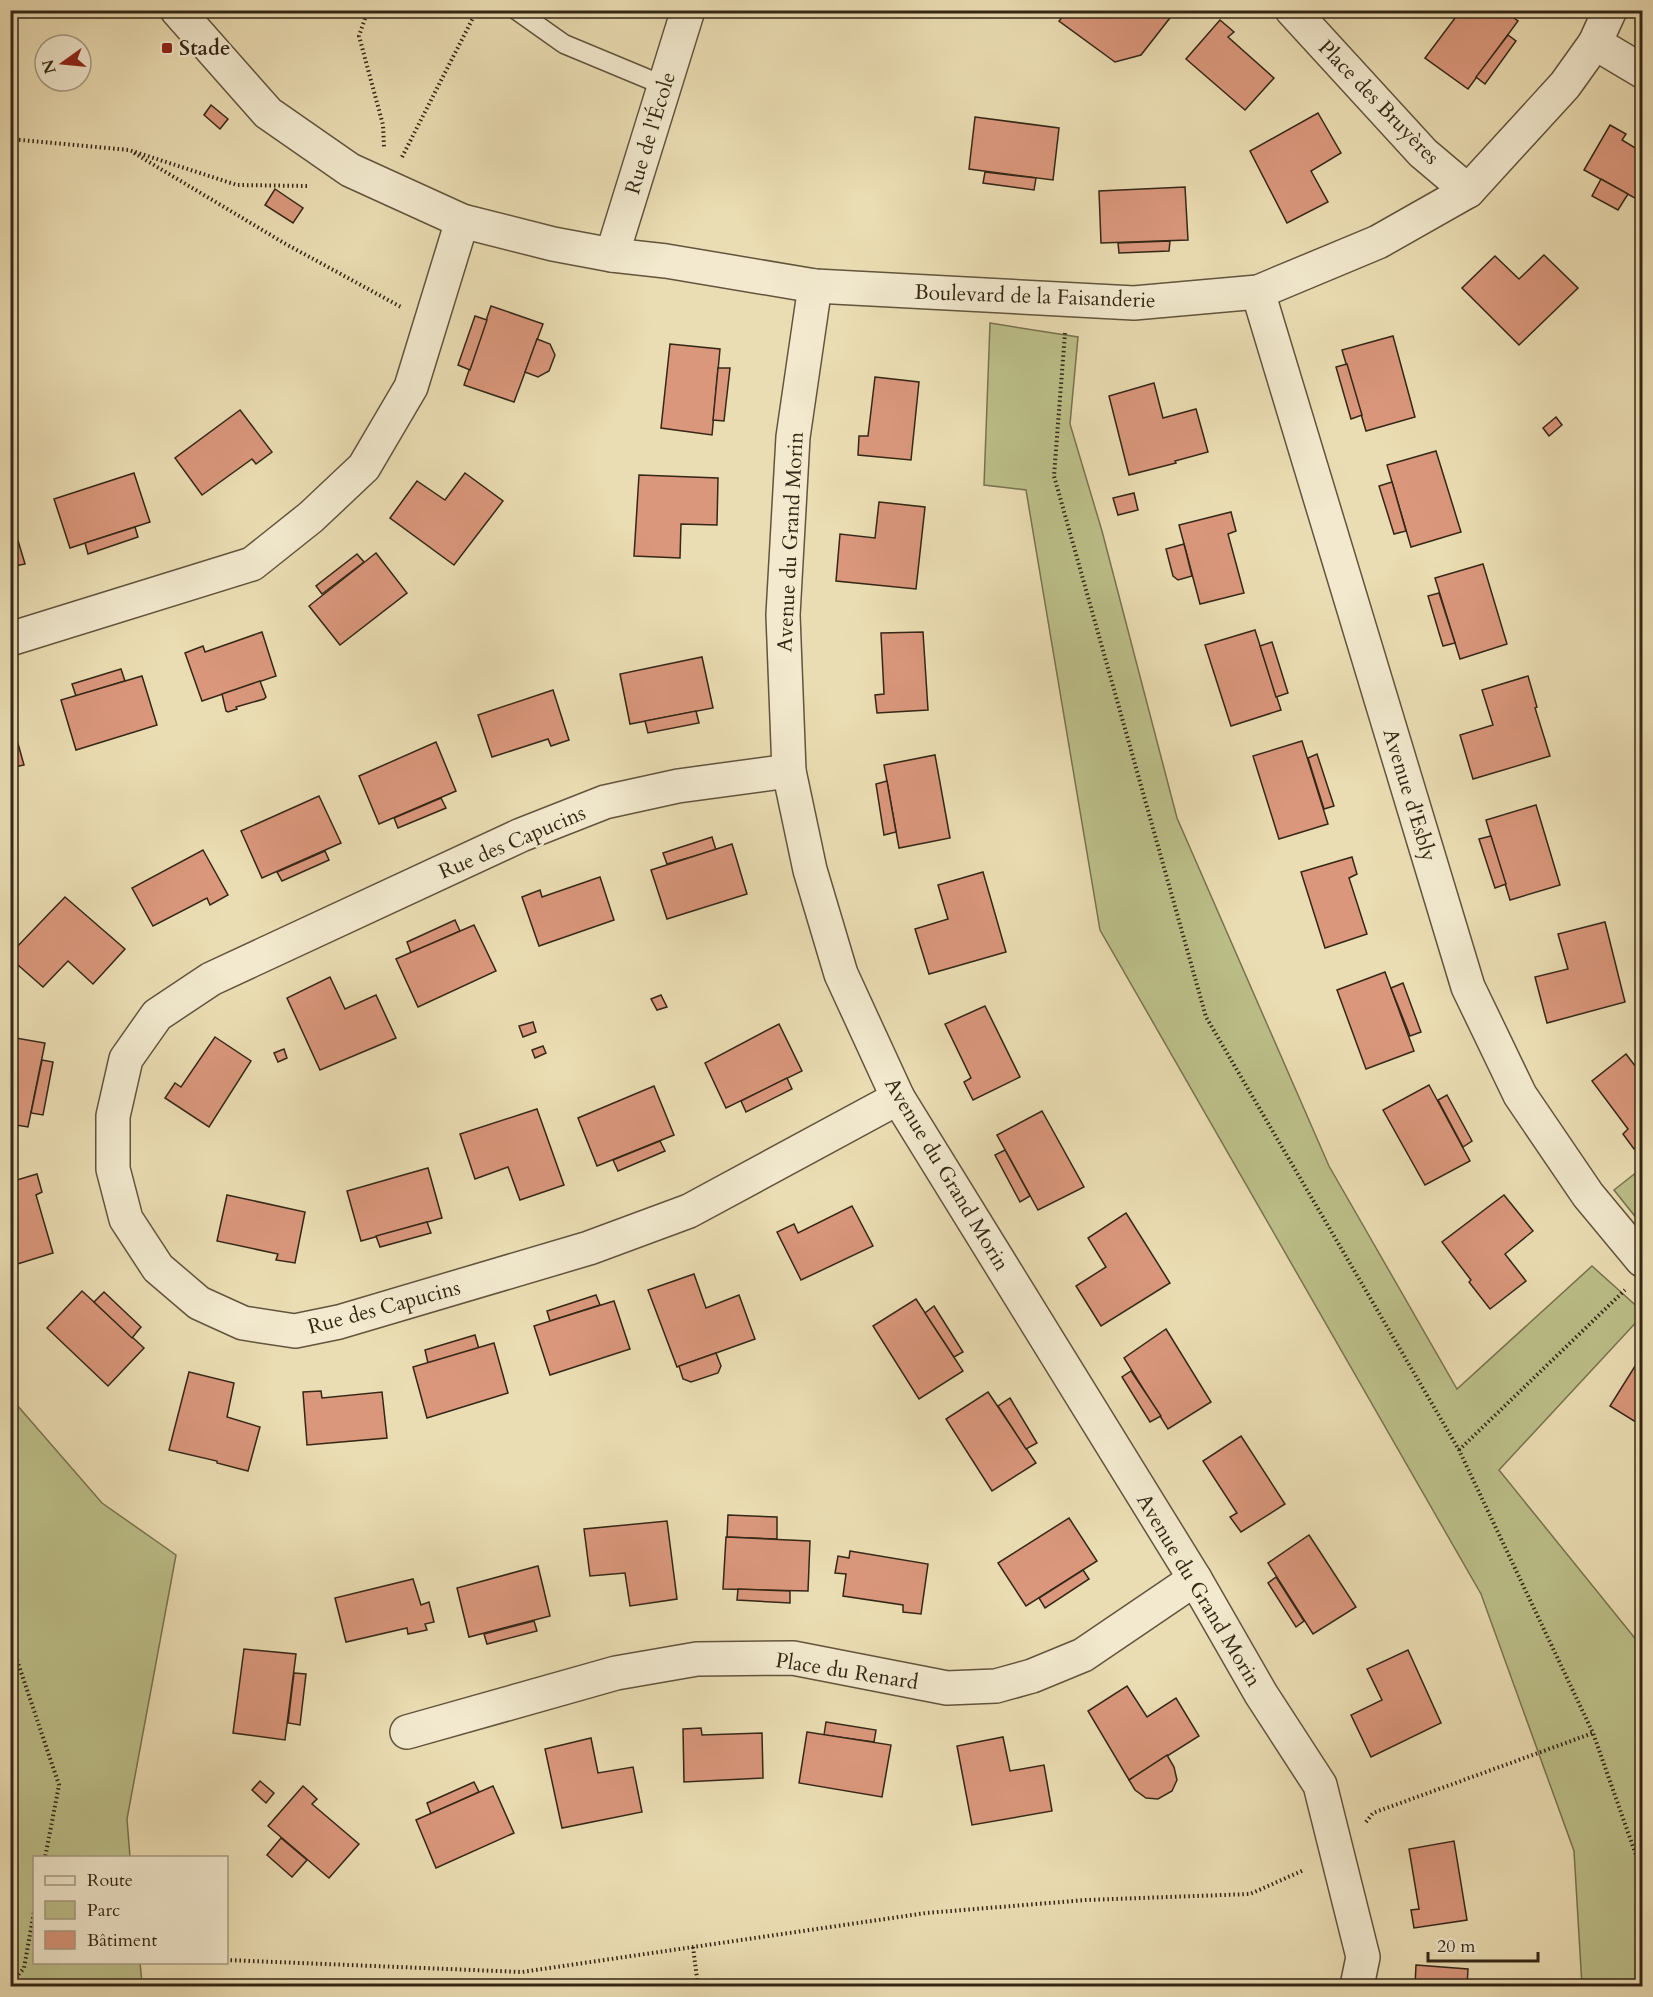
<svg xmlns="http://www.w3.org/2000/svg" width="1653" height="1997" viewBox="0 0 1653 1997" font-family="Cardo,serif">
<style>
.green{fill:#bcbf89;stroke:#787350;stroke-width:1.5}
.building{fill:#da977c;stroke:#342716;stroke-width:1.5}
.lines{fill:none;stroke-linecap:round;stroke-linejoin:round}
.service-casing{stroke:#62543d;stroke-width:21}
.minor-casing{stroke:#62543d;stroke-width:36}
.path{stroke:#342716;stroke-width:4;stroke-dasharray:1.5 3;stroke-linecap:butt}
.service{stroke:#f2e9ce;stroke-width:18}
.minor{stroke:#f2e9ce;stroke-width:33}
.poi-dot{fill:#8f2418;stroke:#f2e9ce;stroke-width:2}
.labels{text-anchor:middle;stroke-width:4.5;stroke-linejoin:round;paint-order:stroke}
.poi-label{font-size:21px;font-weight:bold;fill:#342716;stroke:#f2e9ce;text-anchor:start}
.street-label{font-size:21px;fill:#342716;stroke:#f2e9ce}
</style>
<rect width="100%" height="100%" fill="#ebddb3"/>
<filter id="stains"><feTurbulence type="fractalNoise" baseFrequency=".00333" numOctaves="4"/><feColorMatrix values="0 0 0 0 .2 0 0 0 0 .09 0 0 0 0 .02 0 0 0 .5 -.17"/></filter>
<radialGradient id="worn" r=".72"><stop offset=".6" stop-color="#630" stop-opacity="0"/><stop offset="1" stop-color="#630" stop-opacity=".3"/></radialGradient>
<!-- green -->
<g class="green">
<polygon points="990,323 1078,337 1070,424 1102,531 1177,818 1329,1166 1457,1389 1592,1266 1642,1311 1642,1316 1499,1470 1642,1647 1642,1986 1582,1986 1574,1851 1481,1594 1100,930 1026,490 984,485"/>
<polygon points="1642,1168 1642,1225 1614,1190"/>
<polygon points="10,1397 102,1503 176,1555 127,1819 130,1857 34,1858 34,1962 140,1963 142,1983 132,1986 11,1986"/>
</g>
<!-- building -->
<g class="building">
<polygon points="1068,10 1168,10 1173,14 1141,55 1115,62 1059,21"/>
<polygon points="1461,10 1503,10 1518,21 1468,89 1425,58"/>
<polygon points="1220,20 1234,32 1228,37 1274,78 1245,110 1186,59"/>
<polygon points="1508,35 1516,41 1485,84 1476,77"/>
<polygon points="211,105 228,119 220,129 204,115"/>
<polygon points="1318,113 1341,153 1311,171 1328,202 1287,223 1250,151"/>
<polygon points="975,117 1059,128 1053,180 969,169"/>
<polygon points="1610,125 1626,134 1622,140 1642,152 1642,202 1584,170"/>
<polygon points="985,172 1036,178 1034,190 983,183"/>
<polygon points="1601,179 1628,194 1618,210 1592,196"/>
<polygon points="1185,187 1188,240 1101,243 1099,191"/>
<polygon points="275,189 303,208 293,223 265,205"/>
<polygon points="1170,241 1169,251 1119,253 1118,243"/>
<polygon points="1544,255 1578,288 1519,345 1462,288 1495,256 1519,279"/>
<polygon points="491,306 543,324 514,402 464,385"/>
<polygon points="475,316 487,320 470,370 458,365"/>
<polygon points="1393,336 1415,417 1366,431 1342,350"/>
<polygon points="537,339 550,344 555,355 549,371 538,377 525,372"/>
<polygon points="670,344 720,349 712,435 661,428"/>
<polygon points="1347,364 1362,415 1351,419 1336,367"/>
<polygon points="718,368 730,368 724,421 713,420"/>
<polygon points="875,377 919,382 911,460 858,455 859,436 868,436"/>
<polygon points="1154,383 1163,418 1196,409 1208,452 1175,461 1176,463 1129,475 1109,396"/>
<polygon points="240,410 272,452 256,464 252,459 202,495 175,458"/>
<polygon points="1556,417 1562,425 1549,436 1543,428"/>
<polygon points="1436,451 1461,532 1411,547 1387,465"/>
<polygon points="134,473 150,522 70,548 54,499"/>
<polygon points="465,473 503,501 454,565 390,518 417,481 445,500"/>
<polygon points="639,475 718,478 717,525 681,524 680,558 634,556"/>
<polygon points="1392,482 1406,531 1394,534 1379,486"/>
<polygon points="1134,493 1138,510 1118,515 1113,498"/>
<polygon points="879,502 925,507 916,589 836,581 840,534 875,538"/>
<polygon points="1231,512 1236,531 1228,534 1244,593 1200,604 1179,525"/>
<polygon points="10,514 25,564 10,567"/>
<polygon points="135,527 138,537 88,554 85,543"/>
<polygon points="1184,544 1192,576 1178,580 1173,576 1166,549"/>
<polygon points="376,553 407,593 340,645 309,606"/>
<polygon points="357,554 364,562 322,594 316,586"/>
<polygon points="1483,564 1507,644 1460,659 1435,578"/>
<polygon points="1439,593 1455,643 1443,646 1428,596"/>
<polygon points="1255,630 1281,710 1231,726 1205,645"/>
<polygon points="262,632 276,676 202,701 185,653 203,646 205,652"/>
<polygon points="923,632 928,710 877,713 875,695 884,694 881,633"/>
<polygon points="1272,642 1288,693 1276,697 1260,646"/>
<polygon points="702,657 713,708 630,724 620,674"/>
<polygon points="121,669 125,681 76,696 72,684"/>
<polygon points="142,676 157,725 76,750 61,700"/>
<polygon points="1528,676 1537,707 1535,708 1550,756 1473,779 1460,735 1493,725 1482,690"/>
<polygon points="260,681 266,697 264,699 236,707 237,709 228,712 226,711 222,694"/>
<polygon points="553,690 569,740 551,746 548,739 492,757 478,715"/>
<polygon points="696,711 699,723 648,733 645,721"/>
<polygon points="10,715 24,765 10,768"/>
<polygon points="1302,741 1328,824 1279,839 1253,756"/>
<polygon points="436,742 456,791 379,824 359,776"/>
<polygon points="1317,754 1334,806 1324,809 1308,758"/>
<polygon points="935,755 950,838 899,848 884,765"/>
<polygon points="887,781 896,832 884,835 876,784"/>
<polygon points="319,796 341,843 262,878 241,831"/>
<polygon points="441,798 446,808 398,828 394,818"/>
<polygon points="1536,805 1560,885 1510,900 1486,820"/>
<polygon points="1491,836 1506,884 1495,888 1479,839"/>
<polygon points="712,837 716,850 667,864 663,853"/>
<polygon points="732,844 747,894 667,919 651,870"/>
<polygon points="203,850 228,895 210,905 207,898 153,926 132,888"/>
<polygon points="325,851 329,860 282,881 277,872"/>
<polygon points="1352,857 1357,874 1349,878 1367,934 1325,948 1301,872"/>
<polygon points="983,872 1006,952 929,974 915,929 948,919 938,885"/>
<polygon points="600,877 614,920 539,946 522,897 540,890 542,897"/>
<polygon points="65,897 125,949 93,984 68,961 43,987 10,958 10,954"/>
<polygon points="455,920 460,931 411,953 407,942"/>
<polygon points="1605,922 1625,1002 1547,1023 1535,977 1568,969 1558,934"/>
<polygon points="474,925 496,971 418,1007 396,959"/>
<polygon points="1385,972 1414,1051 1366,1069 1337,990"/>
<polygon points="330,977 345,1009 376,995 396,1038 320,1070 287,998"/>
<polygon points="1403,983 1421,1032 1410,1036 1391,988"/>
<polygon points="661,995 667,1007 657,1010 651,999"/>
<polygon points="985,1006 1020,1077 973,1100 964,1082 971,1078 945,1024"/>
<polygon points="533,1022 536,1032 523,1037 519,1026"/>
<polygon points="779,1024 802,1071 726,1108 705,1063"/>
<polygon points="10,1037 45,1043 28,1127 10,1124"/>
<polygon points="215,1037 251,1061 209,1127 165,1098 175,1083 181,1087"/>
<polygon points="543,1046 546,1053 535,1058 532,1050"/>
<polygon points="284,1049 287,1058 278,1062 274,1053"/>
<polygon points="1626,1054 1642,1075 1642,1143 1634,1149 1623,1134 1628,1129 1592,1081"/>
<polygon points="42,1060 53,1062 43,1115 31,1113"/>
<polygon points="787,1078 792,1089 746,1112 741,1101"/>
<polygon points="1429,1085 1470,1161 1425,1185 1383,1110"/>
<polygon points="654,1086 674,1135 597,1166 578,1118"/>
<polygon points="1447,1095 1472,1141 1463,1147 1438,1100"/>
<polygon points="537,1109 564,1185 520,1200 508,1167 475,1179 460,1134"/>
<polygon points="1042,1111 1084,1187 1038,1210 997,1135"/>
<polygon points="660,1141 665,1151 618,1171 613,1160"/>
<polygon points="1005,1150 1030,1196 1020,1202 995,1155"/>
<polygon points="428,1168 442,1218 361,1241 347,1191"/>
<polygon points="37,1174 42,1192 36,1195 53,1253 11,1266 10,1182"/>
<polygon points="227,1195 305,1212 295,1263 276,1260 278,1254 217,1241"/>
<polygon points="1504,1195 1533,1231 1505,1254 1526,1281 1490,1309 1469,1282 1471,1280 1442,1242"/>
<polygon points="852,1206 873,1246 801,1280 777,1232 794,1224 798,1233"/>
<polygon points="1126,1213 1170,1283 1101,1326 1076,1286 1106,1267 1088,1238"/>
<polygon points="427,1222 431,1233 380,1247 376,1236"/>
<polygon points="694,1274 706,1308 739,1295 755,1339 677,1367 648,1290"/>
<polygon points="82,1291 144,1348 108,1386 47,1328"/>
<polygon points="104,1292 141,1327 132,1338 94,1302"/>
<polygon points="596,1295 600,1305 550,1321 547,1311"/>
<polygon points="916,1299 963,1371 919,1399 873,1326"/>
<polygon points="614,1301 630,1349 550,1375 534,1326"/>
<polygon points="934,1306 963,1352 954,1357 925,1313"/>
<polygon points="1166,1329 1211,1402 1168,1429 1124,1358"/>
<polygon points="475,1335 479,1349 428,1363 425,1350"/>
<polygon points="494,1343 508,1393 427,1418 413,1367"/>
<polygon points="716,1353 721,1366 718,1373 691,1382 683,1379 679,1366"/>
<polygon points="1637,1363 1642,1366 1642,1426 1610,1406"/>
<polygon points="1131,1371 1161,1416 1150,1422 1122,1377"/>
<polygon points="189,1372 234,1383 227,1417 260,1427 248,1471 217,1463 217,1461 169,1450"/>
<polygon points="321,1391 322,1398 382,1392 387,1438 307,1445 303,1392"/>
<polygon points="988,1392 1036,1463 992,1491 946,1419"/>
<polygon points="1010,1398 1037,1443 1026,1449 998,1406"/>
<polygon points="1241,1436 1285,1504 1241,1532 1230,1517 1237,1513 1203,1461"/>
<polygon points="728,1515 777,1517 777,1539 727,1537"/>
<polygon points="1069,1518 1097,1561 1026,1606 998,1563"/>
<polygon points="667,1521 677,1599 630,1606 625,1573 590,1576 584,1529"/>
<polygon points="1309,1535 1356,1607 1313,1634 1268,1563"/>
<polygon points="726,1537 810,1541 808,1591 723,1589"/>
<polygon points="850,1551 928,1564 921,1614 903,1612 903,1605 843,1596 846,1574 835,1573 838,1556 849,1558"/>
<polygon points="538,1566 550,1616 469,1637 457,1588"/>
<polygon points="1083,1570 1089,1579 1045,1608 1039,1598"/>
<polygon points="1276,1577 1304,1621 1296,1627 1268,1583"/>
<polygon points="413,1579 421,1605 429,1602 434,1622 425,1624 427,1630 408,1634 407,1628 346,1642 335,1598"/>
<polygon points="738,1589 790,1591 790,1603 737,1600"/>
<polygon points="534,1621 537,1631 487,1644 484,1634"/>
<polygon points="244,1649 296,1654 285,1740 233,1733"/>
<polygon points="1408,1650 1441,1723 1371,1757 1351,1715 1382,1700 1367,1669"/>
<polygon points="294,1673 306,1674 300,1725 288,1723"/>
<polygon points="1127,1686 1147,1717 1176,1698 1199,1736 1129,1780 1088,1711"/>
<polygon points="826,1722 876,1730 874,1742 824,1735"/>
<polygon points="701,1728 702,1735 762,1733 763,1778 684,1782 683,1729"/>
<polygon points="807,1732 891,1745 882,1797 799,1783"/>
<polygon points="1003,1737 1010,1771 1044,1765 1052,1811 972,1825 957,1746"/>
<polygon points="591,1738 598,1773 633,1767 642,1812 562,1828 545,1749"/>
<polygon points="1167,1755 1174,1767 1177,1780 1172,1791 1158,1799 1146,1798 1135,1790 1129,1780"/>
<polygon points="260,1781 274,1793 266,1803 252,1790"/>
<polygon points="474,1782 479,1792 431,1814 427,1803"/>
<polygon points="303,1786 317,1799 312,1804 359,1844 329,1878 268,1826"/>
<polygon points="493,1786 514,1833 436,1868 416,1820"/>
<polygon points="281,1838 307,1860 292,1877 267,1855"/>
<polygon points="1454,1841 1467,1920 1414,1928 1411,1910 1419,1909 1409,1849"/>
<polygon points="1416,1965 1468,1969 1467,1986 1415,1986"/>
</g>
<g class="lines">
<defs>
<polyline id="service" points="516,10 564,44 665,86"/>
<g id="minor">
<polyline points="177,10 268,113 350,170 462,221 553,244 612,255 666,261 815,286 1134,303 1258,292 1378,242 1468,191 1565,85 1595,43 1610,10"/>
<polyline points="1292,10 1423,153 1468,191"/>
<polyline points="1595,43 1642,71"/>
<polyline points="612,255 688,10"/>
<polyline points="815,286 793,437 783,615 789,771 810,870 841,974 898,1098 1195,1579 1261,1694 1320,1785 1363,1957 1357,1986"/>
<polyline points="1258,292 1468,987 1520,1095 1588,1195 1642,1260"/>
<polyline points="10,639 252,564 311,517 364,467 411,387 462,221"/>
<polyline points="789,771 678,786 605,802 521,835 211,979 157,1015 126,1059 113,1116 113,1169 126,1219 158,1268 199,1303 243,1323 295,1331 339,1322 589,1248 689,1211 898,1098"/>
<polyline points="407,1732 616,1673 697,1659 793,1658 947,1688 996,1686 1032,1676 1083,1655 1195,1579"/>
</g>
</defs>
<!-- service casing -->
<use href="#service" class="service-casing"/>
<!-- minor casing -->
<use href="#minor" class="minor-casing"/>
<!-- path -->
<g class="path">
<polyline points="368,10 359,36 383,125 384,147"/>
<polyline points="10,139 129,150 237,185 310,186"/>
<polyline points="134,153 284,243 401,307"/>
<polyline points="402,157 477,10"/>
<polyline points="1065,333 1054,476 1206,1017 1459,1450 1593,1733 1642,1872"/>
<polyline points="1459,1450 1625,1290"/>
<polyline points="10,1634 17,1660 59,1785 45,1858"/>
<polyline points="1366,1822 1373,1813 1593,1733"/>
<polyline points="693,1947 698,1986"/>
<polyline points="226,1960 522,1972 926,1913 1086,1900 1250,1894 1304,1870"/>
<polyline points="10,1985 24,1968 34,1912"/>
</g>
<!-- service -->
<use href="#service" class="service"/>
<!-- minor -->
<use href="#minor" class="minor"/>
</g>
<!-- markers -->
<rect class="poi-dot" x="161" y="42" width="12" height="12" rx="3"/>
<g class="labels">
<!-- poi labels -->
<g class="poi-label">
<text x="179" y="55">Stade</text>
</g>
<!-- street labels -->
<g class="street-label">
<text transform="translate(1379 102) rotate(46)" y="7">Place des Bruyères</text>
<text transform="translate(650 133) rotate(-73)" y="7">Rue de l'École</text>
<text transform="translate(1035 296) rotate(2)" y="7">Boulevard de la Faisanderie</text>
<text transform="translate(790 542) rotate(-87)" y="7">Avenue du Grand Morin</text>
<text transform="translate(1410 795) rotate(73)" y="7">Avenue d'Esbly</text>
<text transform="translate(512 842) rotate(-23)" y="7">Rue des Capucins</text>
<text transform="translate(947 1174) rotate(59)" y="7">Avenue du Grand Morin</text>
<text transform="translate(384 1307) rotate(-15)" y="7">Rue des Capucins</text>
<text transform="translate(1199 1590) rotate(59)" y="7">Avenue du Grand Morin</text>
<text transform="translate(847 1671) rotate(9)" y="7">Place du Renard</text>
</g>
</g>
<!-- margin -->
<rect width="1653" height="1997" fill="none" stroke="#ebddb3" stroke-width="36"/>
<rect x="12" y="12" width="1629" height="1973" fill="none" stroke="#342716" stroke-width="3"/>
<rect x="18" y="18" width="1617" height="1961" fill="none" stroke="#342716" stroke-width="1.5"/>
<!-- legend -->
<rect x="33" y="1856" width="195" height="108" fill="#f2e9ce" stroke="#a69b84" stroke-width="1.5"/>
<rect x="45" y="1876" width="30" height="9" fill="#f2e9ce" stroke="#a69b84" stroke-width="1.5"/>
<text x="87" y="1886" font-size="18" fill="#342716">Route</text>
<rect x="45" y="1901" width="30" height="18" fill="#bcbf89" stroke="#a69b84" stroke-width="1.5"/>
<text x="87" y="1916" font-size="18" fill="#342716">Parc</text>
<rect x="45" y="1931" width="30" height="18" fill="#da977c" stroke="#a69b84" stroke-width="1.5"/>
<text x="87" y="1946" font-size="18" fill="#342716">Bâtiment</text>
<!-- north arrow -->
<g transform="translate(63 63) rotate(255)"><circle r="28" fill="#f2e9ce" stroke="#a69b84" stroke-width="1.5"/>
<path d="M0-4.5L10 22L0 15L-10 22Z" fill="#8f2418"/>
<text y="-9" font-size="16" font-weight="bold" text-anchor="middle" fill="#342716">N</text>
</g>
<!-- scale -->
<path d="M1428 1952v9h110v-9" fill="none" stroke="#342716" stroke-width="3"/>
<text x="1437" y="1952" font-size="18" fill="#342716" stroke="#f2e9ce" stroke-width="4.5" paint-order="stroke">20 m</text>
<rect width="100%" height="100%" filter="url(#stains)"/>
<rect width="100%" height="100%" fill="url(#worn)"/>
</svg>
